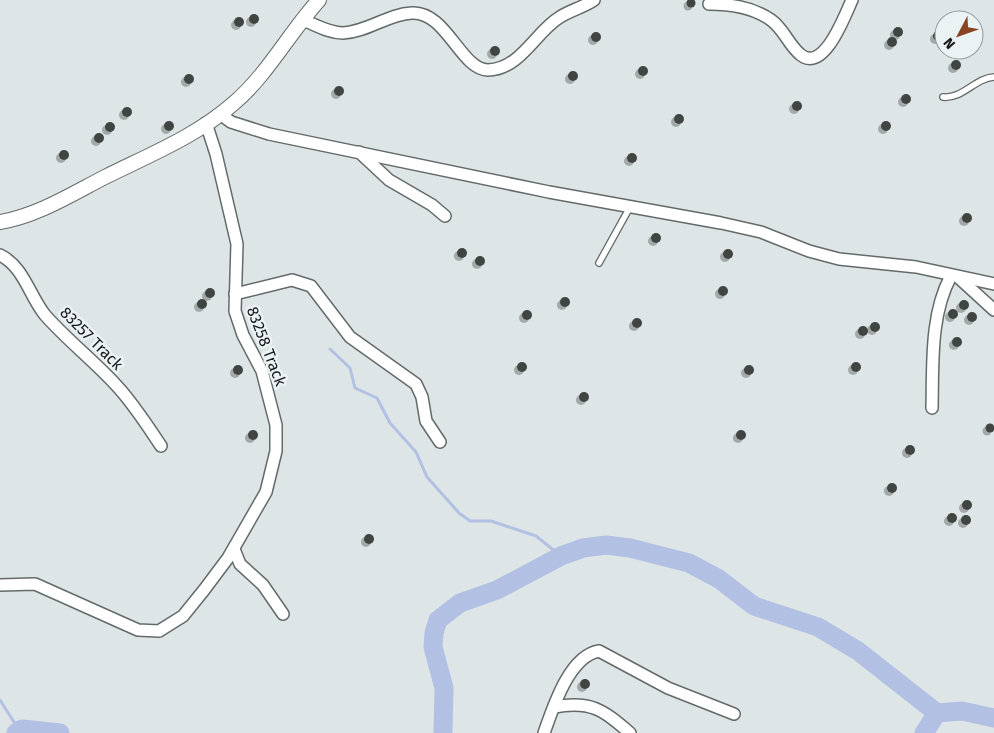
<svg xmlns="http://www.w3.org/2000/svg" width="994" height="733" viewBox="0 0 994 733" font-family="'Fira Sans',sans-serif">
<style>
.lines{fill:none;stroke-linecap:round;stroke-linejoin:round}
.stream{stroke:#b2c0e3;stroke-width:3}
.river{stroke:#b2c0e3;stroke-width:19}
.building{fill:#3f4442;filter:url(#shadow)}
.service-casing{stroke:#646a6a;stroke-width:8}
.minor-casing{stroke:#646a6a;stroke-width:14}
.tertiary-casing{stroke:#646a6a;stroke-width:16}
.service{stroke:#fff;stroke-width:5.5}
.minor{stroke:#fff;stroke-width:11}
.tertiary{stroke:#fff;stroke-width:14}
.labels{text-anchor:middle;stroke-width:5;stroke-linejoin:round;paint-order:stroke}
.street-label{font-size:16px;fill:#151718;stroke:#ebf2f3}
</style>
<defs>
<filter id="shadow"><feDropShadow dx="-3" dy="3" stdDeviation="0" flood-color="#0004"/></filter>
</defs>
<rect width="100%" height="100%" fill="#dee5e6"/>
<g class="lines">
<!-- stream -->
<g class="stream">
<polyline points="330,349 350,368 355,388 377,398 390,423 416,452 427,477 459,513 470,521 491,521 536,536 561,556"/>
<polyline points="0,700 14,722 22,729"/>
</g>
<!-- river -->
<g class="river">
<polyline points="16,733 22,729 60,733"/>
<polyline points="443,733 444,688 433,647 434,633 438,620 460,603 497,590 561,556 583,548 606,545 630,548 689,563 719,579 754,606 818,627 858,651 937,713"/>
<polyline points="924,733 937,713 962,711 994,718"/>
</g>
</g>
<!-- building -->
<g class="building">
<circle cx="691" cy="3" r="4.5"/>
<circle cx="254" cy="19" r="5"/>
<circle cx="239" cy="22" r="5"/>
<polygon points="944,21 944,31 940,26"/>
<circle cx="898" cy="32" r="5"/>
<circle cx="938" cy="36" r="5"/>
<circle cx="596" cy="37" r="5"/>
<circle cx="892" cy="42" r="5"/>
<circle cx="495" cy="51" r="5"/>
<circle cx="956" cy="65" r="5"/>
<circle cx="643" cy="71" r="5"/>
<circle cx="573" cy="76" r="5"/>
<circle cx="189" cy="79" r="5"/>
<circle cx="339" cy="91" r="5"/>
<circle cx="906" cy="99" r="5"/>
<circle cx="797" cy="106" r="5"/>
<circle cx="127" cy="112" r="5"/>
<circle cx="679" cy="119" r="5"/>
<circle cx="886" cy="126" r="5"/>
<circle cx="169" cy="126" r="5"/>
<circle cx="110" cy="127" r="5"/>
<circle cx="99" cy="138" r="5"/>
<circle cx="64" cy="155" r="5"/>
<circle cx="632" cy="158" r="5"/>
<circle cx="967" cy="218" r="5"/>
<circle cx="656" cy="238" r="5"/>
<circle cx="462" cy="253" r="5"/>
<circle cx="728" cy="254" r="5"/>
<circle cx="480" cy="261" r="5"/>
<circle cx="723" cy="291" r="5"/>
<circle cx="210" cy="293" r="5"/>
<circle cx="565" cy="302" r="5"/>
<circle cx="202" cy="304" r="5"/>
<circle cx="964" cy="305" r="5"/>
<circle cx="953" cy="314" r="5"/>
<circle cx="527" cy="315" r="5"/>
<circle cx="972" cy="317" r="5"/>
<circle cx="637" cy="323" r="5"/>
<circle cx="875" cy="327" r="5"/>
<circle cx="863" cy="331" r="5"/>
<circle cx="957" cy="342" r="5"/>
<circle cx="522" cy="367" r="5"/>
<circle cx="856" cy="367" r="5"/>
<circle cx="238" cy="370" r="5"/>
<circle cx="749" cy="370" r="5"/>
<circle cx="584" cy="397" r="5"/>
<circle cx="990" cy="428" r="4.5"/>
<circle cx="741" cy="435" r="5"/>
<circle cx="253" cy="435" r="5"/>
<circle cx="910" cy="450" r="5"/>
<circle cx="892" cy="488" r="5"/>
<circle cx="967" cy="505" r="5"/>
<circle cx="952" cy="518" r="5"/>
<circle cx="966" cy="520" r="5"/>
<circle cx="369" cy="539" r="5"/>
<circle cx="585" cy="684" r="5"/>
</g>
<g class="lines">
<defs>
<g id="service">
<path d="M943,97C963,99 975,78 994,77"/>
<polyline points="599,263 630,207"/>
</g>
<g id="minor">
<path d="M709,4C731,4 753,7 771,20C784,29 789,46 801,55C824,73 845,15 852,0"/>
<path d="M303,20C316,25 329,33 343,33C367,32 388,14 412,13C446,11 461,70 488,70C521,69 536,31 560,17C571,10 584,7 594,0"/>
<polyline points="220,114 231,122 269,134 549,192 721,223 761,232 809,251 839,259 916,267 994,284"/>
<polyline points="359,152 389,180 432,205 445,216"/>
<path d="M0,255C24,267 29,295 45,315C67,340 93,360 116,385C133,403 147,425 161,446"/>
<polyline points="959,278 994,310"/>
<polyline points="235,294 292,280 311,286 350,337 416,384 422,397 426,421 440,442"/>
<path d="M932,408C933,365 930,314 951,276"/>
<polyline points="234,549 240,564 263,585 283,614"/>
<polyline points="0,585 35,584 138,630 159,631 183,616 204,590 228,558 266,492 276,451 276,425 262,371 243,335 235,311 237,244 216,154 206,123"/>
<path d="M554,707C591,700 603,710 630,733"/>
<path d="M544,733C553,708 569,656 599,651L668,688L734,714"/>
</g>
<path id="tertiary" d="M0,222C37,216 72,194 105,177C149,155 197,136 234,103C268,74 289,33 319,0"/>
</defs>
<!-- service casing -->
<use href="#service" class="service-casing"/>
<!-- minor casing -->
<use href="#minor" class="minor-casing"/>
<!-- tertiary casing -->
<use href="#tertiary" class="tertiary-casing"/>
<!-- service -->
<use href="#service" class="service"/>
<!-- minor -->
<use href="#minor" class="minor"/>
<!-- tertiary -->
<use href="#tertiary" class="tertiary"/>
</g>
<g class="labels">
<!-- street labels -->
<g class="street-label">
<text transform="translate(92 338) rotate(45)" y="6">83257 Track</text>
<text transform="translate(267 346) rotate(69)" y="6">83258 Track</text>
</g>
</g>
<!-- north arrow -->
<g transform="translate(959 35) rotate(229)"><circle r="24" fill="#ebf2f3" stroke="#959a9b"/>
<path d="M0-4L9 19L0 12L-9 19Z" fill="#8b4421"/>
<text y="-8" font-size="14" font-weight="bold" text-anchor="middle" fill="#151718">N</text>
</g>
</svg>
